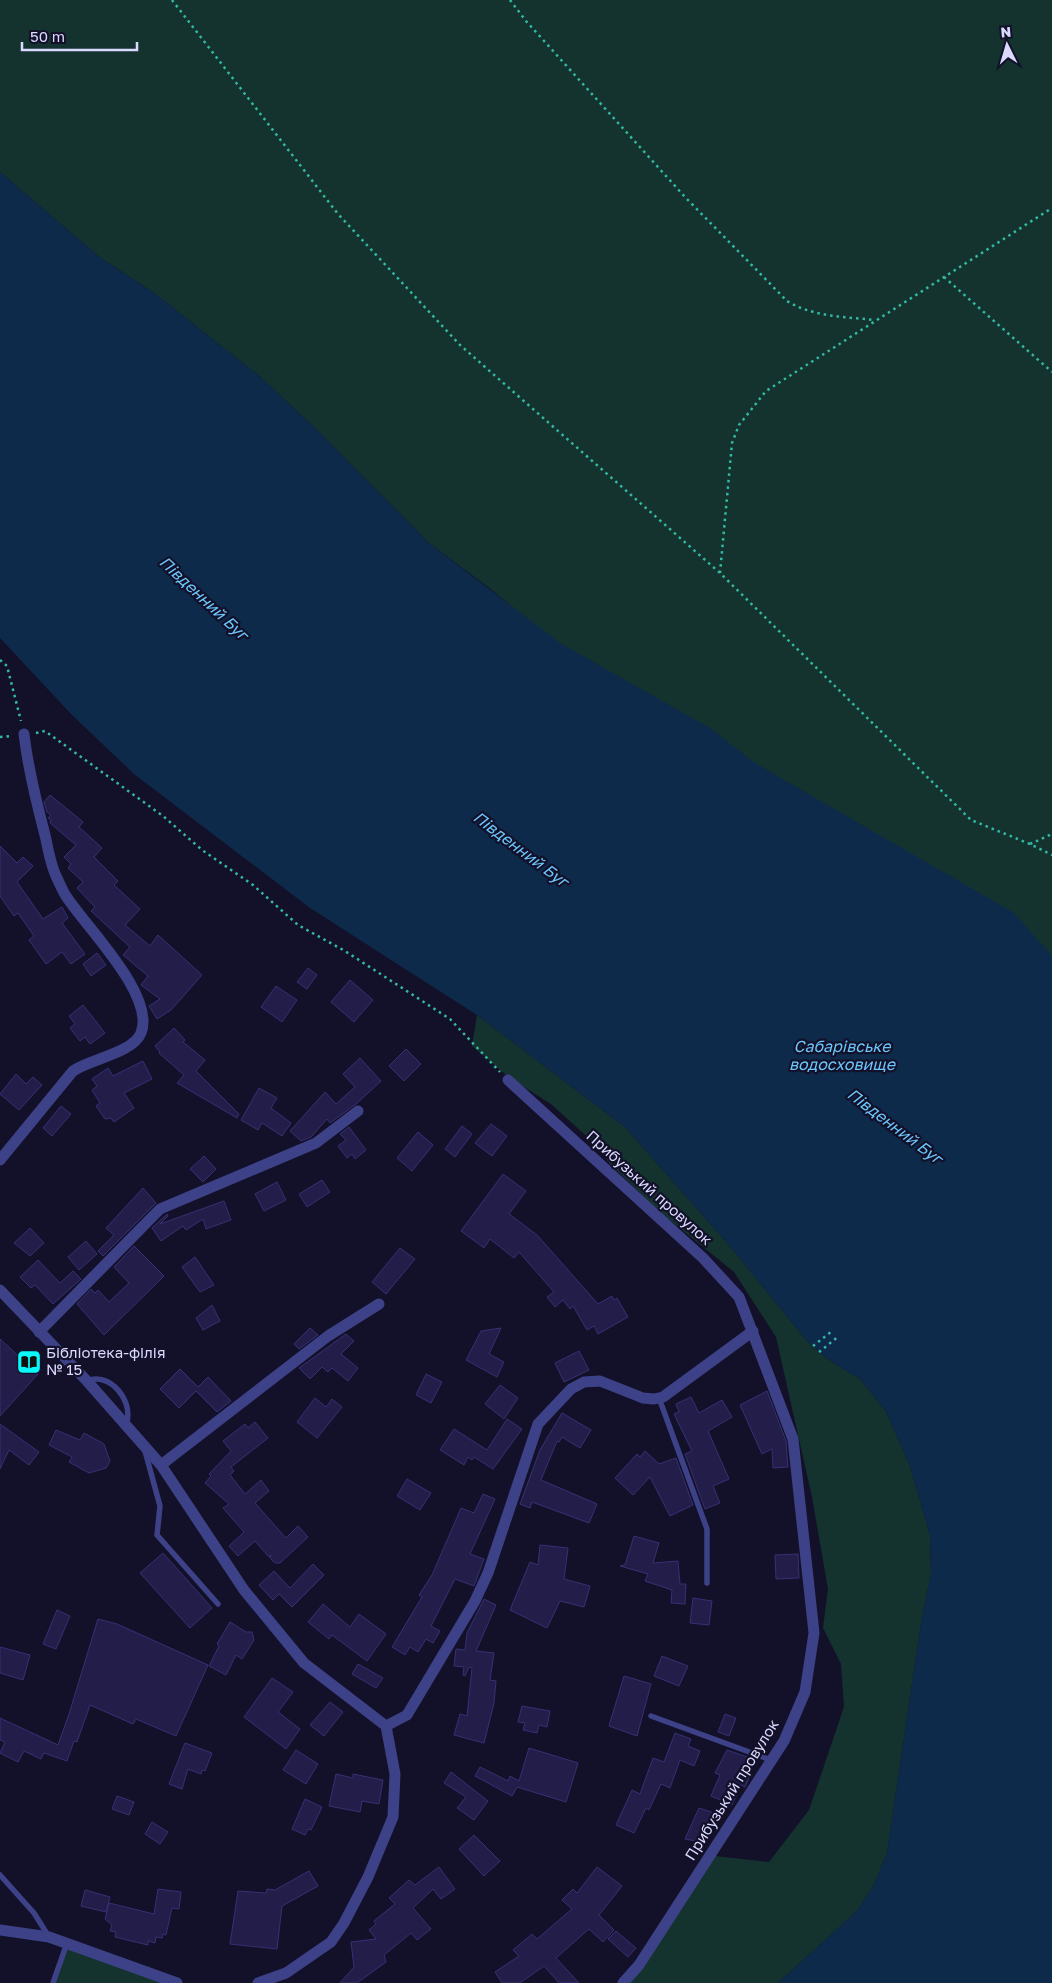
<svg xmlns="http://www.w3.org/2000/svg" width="1052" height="1983" viewBox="0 0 1052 1983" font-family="'Golos Text',sans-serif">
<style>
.green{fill:#14332f}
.water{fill:#0e2a4b}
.building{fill:#221d49;stroke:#373075}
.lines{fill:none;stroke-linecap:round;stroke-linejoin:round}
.path{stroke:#33b9a4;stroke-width:2.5;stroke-dasharray:2.5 4;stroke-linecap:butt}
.lane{stroke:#3d4187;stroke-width:5.5}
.street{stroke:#3d4187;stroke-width:11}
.labels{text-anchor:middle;stroke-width:4.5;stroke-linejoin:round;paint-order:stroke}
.street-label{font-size:15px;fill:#dad9fe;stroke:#131129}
.poi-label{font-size:15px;fill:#dad9fe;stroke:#131129;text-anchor:start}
.water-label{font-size:16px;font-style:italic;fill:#6ac6fc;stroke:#131129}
</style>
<rect width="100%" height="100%" fill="#131129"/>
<!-- green -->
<g class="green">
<polygon points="0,0 1052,0 1052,1007 768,815 488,587 429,543 314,427 258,375 154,293 98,256 0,172"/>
<polygon points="477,1015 625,1127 728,1244 808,1342 826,1358 860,1379 886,1411 910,1466 930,1535 931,1574 921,1623 887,1853 873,1887 857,1911 778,1983 629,1983 715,1856 769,1862 809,1810 844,1707 841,1664 823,1628 828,1589 812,1497 776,1337 734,1272 661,1213 610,1164 593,1142 551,1104 511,1079 472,1046"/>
<polygon points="68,1944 166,1983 55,1983"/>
</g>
<!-- water -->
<polygon class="water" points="0,172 98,256 154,293 258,375 314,427 429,543 560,643 710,728 755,763 1014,913 1052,956 1052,1983 778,1983 857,1911 873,1887 887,1853 921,1623 931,1574 930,1535 910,1466 886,1411 860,1379 826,1358 808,1342 728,1244 625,1127 477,1015 310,908 134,774 71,714 0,638"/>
<!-- building -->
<g class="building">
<polygon points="50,795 83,822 79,827 102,848 94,857 118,881 114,885 140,909 125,925 150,946 158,935 202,975 171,1010 157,1019 149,1006 160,999 141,985 148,976 123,955 130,947 91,911 95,907 77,888 83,882 68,868 71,864 64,857 76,845 50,823 51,820 48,818 51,815 47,812 44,802"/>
<polygon points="0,846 17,863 23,857 33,866 17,882 43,919 62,907 68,918 62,923 85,954 71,964 62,952 46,964 29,940 34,936 18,913 14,916 0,896"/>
<polygon points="97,953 106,965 91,976 83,964"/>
<polygon points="308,968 317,975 307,989 297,982"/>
<polygon points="350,980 373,1000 354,1022 331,1002"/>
<polygon points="276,986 297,1000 282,1022 261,1007"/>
<polygon points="83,1005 105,1033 90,1044 85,1037 80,1041 70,1028 75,1024 69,1016"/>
<polygon points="174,1028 185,1040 183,1042 205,1060 196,1071 239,1114 237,1118 177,1083 184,1075 159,1053 160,1052 155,1046"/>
<polygon points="406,1049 421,1064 404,1081 389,1066"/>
<polygon points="360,1058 381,1081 356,1104 330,1123 327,1119 311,1137 301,1141 290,1131 325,1092 336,1104 355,1087 343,1074"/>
<polygon points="143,1061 152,1079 124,1093 134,1108 114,1122 111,1118 105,1119 96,1106 100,1103 92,1090 97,1086 92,1079 108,1068 113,1076"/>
<polygon points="16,1074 26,1084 33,1077 42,1085 19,1110 0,1094"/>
<polygon points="259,1088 277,1098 271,1108 291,1123 282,1136 262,1123 258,1130 241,1120"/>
<polygon points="61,1106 71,1114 52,1136 43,1128"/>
<polygon points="491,1124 507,1136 492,1156 475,1143"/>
<polygon points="462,1126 472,1134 455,1157 445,1149"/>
<polygon points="349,1127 366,1150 355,1159 352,1154 347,1158 338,1146 346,1140 340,1134"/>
<polygon points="418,1132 433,1145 412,1171 397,1158"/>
<polygon points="204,1156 216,1169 203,1182 190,1169"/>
<polygon points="503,1174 526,1191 509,1214 537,1235 598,1304 612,1296 614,1300 617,1298 628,1317 598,1334 594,1326 587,1330 573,1306 570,1309 563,1300 555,1307 547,1297 554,1292 519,1252 514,1258 490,1239 484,1248 461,1231"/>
<polygon points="322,1180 330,1192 307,1207 299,1194"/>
<polygon points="277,1182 286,1200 264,1211 255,1194"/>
<polygon points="143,1188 156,1203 103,1256 98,1251 114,1235 106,1228"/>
<polygon points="224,1201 231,1220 206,1229 203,1219 186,1230 183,1226 161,1241 152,1228 167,1214 168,1216 160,1224"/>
<polygon points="30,1228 44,1243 30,1256 14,1243"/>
<polygon points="86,1241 97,1254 79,1270 68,1257"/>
<polygon points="134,1246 164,1276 104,1335 77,1304 91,1289 95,1293 98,1290 109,1302 129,1283 114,1267"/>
<polygon points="400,1248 415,1259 386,1294 372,1282"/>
<polygon points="195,1257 214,1285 200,1292 182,1267"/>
<polygon points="38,1260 60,1283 73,1271 81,1279 53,1304 35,1285 31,1288 20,1277"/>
<polygon points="212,1305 220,1321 203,1330 196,1318"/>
<polygon points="310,1328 318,1335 299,1349 294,1344"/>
<polygon points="501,1328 489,1354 504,1362 497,1377 466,1360 481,1331"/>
<polygon points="346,1334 354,1341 341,1354 358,1368 348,1381 332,1368 328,1372 322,1367 310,1379 299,1368"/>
<polygon points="0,1339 38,1374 0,1416"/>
<polygon points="579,1351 589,1370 564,1382 555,1363"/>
<polygon points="180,1369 198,1387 208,1377 231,1401 217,1412 196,1391 179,1408 160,1389"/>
<polygon points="426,1374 442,1382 431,1403 416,1395"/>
<polygon points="500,1385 518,1398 504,1419 485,1404"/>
<polygon points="767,1391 786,1441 788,1467 773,1468 772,1449 762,1454 740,1405"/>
<polygon points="691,1397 699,1413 722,1400 732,1417 708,1431 729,1479 713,1486 720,1503 705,1509 685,1454 692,1451 674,1414 679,1412 676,1404"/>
<polygon points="315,1398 326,1407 332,1399 342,1407 317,1438 297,1422"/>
<polygon points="562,1413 591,1430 580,1448 562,1437 559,1442 557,1441 541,1480 597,1504 589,1523 532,1502 530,1508 520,1504 540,1450"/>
<polygon points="507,1419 522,1429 493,1469 474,1457 472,1460 468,1457 464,1465 440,1450 454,1429 487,1450"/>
<polygon points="255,1422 268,1438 231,1467 234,1471 230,1475 245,1494 261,1480 269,1491 255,1503 286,1538 298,1526 308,1537 280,1563 275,1563 270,1558 271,1555 269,1557 255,1541 238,1556 229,1546 244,1532 223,1508 229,1504 205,1483 211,1476 209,1474 231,1451 223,1441 245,1424 248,1428"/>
<polygon points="0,1424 39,1452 29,1465 9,1450 0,1469"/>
<polygon points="56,1430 80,1440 84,1433 104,1444 110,1461 106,1468 89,1473 69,1462 72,1457 49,1445"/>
<polygon points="645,1451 659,1464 676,1458 693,1505 670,1516 650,1477 633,1495 615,1478 637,1454 640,1457"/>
<polygon points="407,1479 431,1493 420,1510 397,1496"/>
<polygon points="483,1494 495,1499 470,1554 484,1559 474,1586 455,1579 431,1626 440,1631 433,1643 426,1639 418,1652 410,1647 405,1655 392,1647 422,1597 419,1595 432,1575 461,1508 474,1513"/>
<polygon points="634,1536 659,1543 653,1563 678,1561 680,1584 686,1584 685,1604 671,1603 672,1590 645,1581 648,1574 620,1566 625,1565"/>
<polygon points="540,1545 568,1548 564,1579 590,1586 584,1607 560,1601 547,1628 510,1610 530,1562 538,1565"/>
<polygon points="163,1553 212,1608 190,1628 140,1573"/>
<polygon points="798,1554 799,1578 776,1579 775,1555"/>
<polygon points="313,1564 324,1575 292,1607 279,1594 273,1600 259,1585 274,1571 290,1588"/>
<polygon points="693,1598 712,1601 709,1625 690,1623"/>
<polygon points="484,1599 496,1605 476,1651 494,1653 490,1680 496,1681 494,1703 484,1743 454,1735 460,1714 467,1716 472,1668 469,1667 465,1676 463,1675 464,1667 454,1666 456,1649 465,1650 467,1633"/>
<polygon points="323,1604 350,1627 359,1614 386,1634 367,1661 332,1635 329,1639 308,1622"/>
<polygon points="57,1610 70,1616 56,1649 43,1644"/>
<polygon points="98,1619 117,1624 208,1665 176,1736 136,1719 133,1724 90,1705 77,1742 74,1741 67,1761 44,1753 41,1759 24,1751 18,1762 0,1753 5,1742 0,1740 0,1718 58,1745 69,1714"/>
<polygon points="230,1622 246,1632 252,1632 254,1640 242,1659 236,1655 226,1675 209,1666 219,1646 217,1644"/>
<polygon points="0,1647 30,1655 23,1680 0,1673"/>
<polygon points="662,1656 688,1666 679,1686 654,1676"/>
<polygon points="358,1664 383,1678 376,1688 352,1674"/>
<polygon points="624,1676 651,1684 637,1736 609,1726"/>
<polygon points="272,1678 293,1692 278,1712 300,1729 286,1749 244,1717"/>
<polygon points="330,1702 343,1712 324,1736 310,1725"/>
<polygon points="522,1706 550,1711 547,1727 539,1725 537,1733 523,1730 525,1723 518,1722"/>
<polygon points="725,1714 736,1718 729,1736 718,1732"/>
<polygon points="675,1733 691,1739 688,1746 700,1751 694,1766 680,1760 670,1788 661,1784 649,1810 646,1808 634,1833 616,1825 632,1790 640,1794 653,1758 664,1762"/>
<polygon points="185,1743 212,1753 205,1771 202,1770 201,1774 188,1769 182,1789 169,1784"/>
<polygon points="529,1748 578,1763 566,1802 517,1787 512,1796 475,1776 480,1767 508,1781 510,1776 519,1781"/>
<polygon points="296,1750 318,1764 306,1784 283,1770"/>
<polygon points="727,1750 747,1757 742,1772 750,1775 745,1787 741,1785 732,1805 711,1796 720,1775 715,1773"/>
<polygon points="451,1772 488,1801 474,1820 457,1808 466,1797 444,1783"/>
<polygon points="336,1774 353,1778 353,1774 383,1780 379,1804 362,1801 360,1812 329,1806"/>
<polygon points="117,1796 134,1802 129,1815 112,1809"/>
<polygon points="305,1799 322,1807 311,1830 308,1829 305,1835 292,1829"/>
<polygon points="699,1808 714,1813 705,1843 685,1839"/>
<polygon points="152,1822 168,1832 160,1844 145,1834"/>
<polygon points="474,1835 500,1861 484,1876 459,1849"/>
<polygon points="439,1867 455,1889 441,1899 433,1889 413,1908 431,1929 417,1940 411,1933 384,1955 386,1962 357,1983 340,1983 354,1967 351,1942 376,1939 369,1930 376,1924 374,1921 395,1904 389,1898 409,1880 415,1885"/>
<polygon points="597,1867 622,1886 599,1915 614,1930 603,1942 589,1929 556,1958 579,1983 559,1983 544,1966 520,1983 502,1983 495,1972 519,1956 513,1950 532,1934 537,1939 572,1909 562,1900 573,1889 577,1893"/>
<polygon points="309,1871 318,1886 282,1906 277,1949 230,1944 238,1891 266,1893 267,1889 275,1890"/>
<polygon points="158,1889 181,1892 179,1909 172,1908 166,1935 163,1934 162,1938 156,1937 155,1943 148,1941 148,1945 115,1937 116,1932 110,1931 112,1925 105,1919 109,1903 154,1914"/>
<polygon points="85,1890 110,1897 106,1912 81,1906"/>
<polygon points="616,1931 636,1948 628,1957 608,1939"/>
</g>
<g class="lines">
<!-- path -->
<g class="path">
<polyline points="172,0 338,214 460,345 720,573 971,820 1030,844 1052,855"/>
<path d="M510,0L526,21L685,197L787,301C813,317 846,317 875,320"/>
<polyline points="944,277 1052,372"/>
<polyline points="720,573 732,443 739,425 766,391 1052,208"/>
<polyline points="0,660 7,666 21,721"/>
<polyline points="36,733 45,731 163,816 202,850 253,885 298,925 345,951 450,1019 500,1072"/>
<polyline points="0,737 11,736"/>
<polyline points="1030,844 1052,834"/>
<polyline points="813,1346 832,1331"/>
<polyline points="819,1352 839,1336"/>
</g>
<!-- lane -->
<g class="lane">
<path d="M87,1381C110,1371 135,1402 126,1425"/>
<polyline points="659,1398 707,1529 707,1583"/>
<polyline points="145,1451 160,1506 157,1535 218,1604"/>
<polyline points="651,1716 771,1760"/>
<polyline points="0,1875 34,1913 49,1937"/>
<polyline points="53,1983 67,1943"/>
</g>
<!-- street -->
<g class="street">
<polyline points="508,1080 703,1258 739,1297 793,1439 814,1633 805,1692 784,1741 639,1965 623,1983"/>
<path d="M0,1160L73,1071C90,1059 133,1053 141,1033C156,995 85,926 66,896C62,890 59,882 56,876C50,863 48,848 45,835C36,801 28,769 24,734"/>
<polyline points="0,1290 87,1381 161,1465 244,1590 304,1663 386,1726 395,1774 393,1817 368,1877 344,1923 331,1942 286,1973 258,1983"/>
<polyline points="39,1332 160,1209 316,1143 358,1111"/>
<polyline points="161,1465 328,1336 379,1304"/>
<polyline points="386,1726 407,1715 475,1601 488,1573 538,1424 571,1389 584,1382 600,1381 643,1398 654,1399 663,1397 753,1331"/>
<polyline points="0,1930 49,1937 177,1983"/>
</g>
</g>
<!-- icons -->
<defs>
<symbol id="library-square" viewBox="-11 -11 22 22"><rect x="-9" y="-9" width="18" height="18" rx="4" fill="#09f9fa" stroke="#131129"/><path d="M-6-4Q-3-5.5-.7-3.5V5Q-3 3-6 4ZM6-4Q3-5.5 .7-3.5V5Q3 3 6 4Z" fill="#111"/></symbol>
</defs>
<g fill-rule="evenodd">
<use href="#library-square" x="15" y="1348" width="28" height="28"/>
</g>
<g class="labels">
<!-- street labels -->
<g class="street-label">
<text transform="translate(649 1188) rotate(42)" y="5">Прибузький провулок</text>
<text transform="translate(732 1790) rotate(-58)" y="5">Прибузький провулок</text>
</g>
<!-- poi labels -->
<g class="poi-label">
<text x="46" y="1358">Бібліотека-філія<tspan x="46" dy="17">№ 15</tspan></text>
</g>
<!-- water labels -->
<g class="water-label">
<text transform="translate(204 598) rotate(43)" y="6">Південний Буг</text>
<text transform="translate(521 849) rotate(37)" y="6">Південний Буг</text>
<text x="842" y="1052">Сабарівське<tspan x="842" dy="18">водосховище</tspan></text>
<text transform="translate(895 1126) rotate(37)" y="6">Південний Буг</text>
</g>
</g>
<!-- north arrow -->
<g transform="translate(1007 45) rotate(355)" stroke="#131129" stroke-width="4" paint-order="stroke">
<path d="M0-4L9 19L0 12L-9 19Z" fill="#dad9fe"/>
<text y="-8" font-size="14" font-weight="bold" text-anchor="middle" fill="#dad9fe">N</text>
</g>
<!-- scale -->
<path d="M22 42v8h115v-8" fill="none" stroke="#dad9fe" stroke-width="2.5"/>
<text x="30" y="42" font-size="15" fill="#dad9fe" stroke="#131129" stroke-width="4" paint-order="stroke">50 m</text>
</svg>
